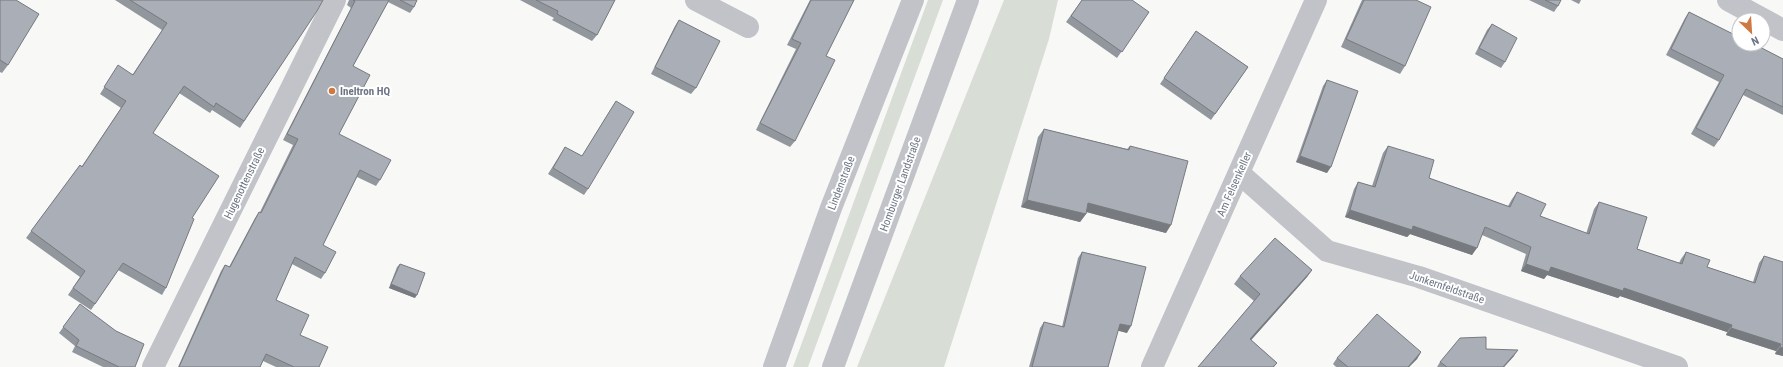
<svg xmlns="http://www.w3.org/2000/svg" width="1783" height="367" viewBox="0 0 1783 367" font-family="'Roboto Condensed',sans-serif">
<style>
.green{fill:#d8ddd6}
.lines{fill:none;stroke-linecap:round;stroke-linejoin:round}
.minor{stroke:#c1c3c8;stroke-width:22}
.wall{fill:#92969d}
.shaded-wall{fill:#777a7f}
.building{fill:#aaaeb6;stroke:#777a7f}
.poi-dot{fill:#ce7942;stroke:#fff;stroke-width:1.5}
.labels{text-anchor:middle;stroke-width:4;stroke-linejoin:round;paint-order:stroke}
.poi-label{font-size:11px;font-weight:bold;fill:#6c7584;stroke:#fff;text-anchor:start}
.street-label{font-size:11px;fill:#6c7584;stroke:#fff}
</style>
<rect width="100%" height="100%" fill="#f8f9f7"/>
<!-- green -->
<g class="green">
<polygon points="928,0 943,0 808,367 793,367"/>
<polygon points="1004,0 1058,0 1049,39 944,367 857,367"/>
</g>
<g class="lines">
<!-- minor -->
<g class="minor">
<polyline points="696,0 748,27"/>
<polyline points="1728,0 1783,30"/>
<polyline points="1239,173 1327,251 1419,277 1677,367"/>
<polyline points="153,367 335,0"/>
<polyline points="774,367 831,208 913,0"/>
<polyline points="833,367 968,0"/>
<polyline points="1152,367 1316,0"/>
</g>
</g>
<!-- wall -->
<g class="wall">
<polygon points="0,0 8,65 2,73 0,72"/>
<polygon points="115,0 323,0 240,128 212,110 210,113 179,93 153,133 192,218 166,288 162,295 118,270 91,310 68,295 80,277 26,238 80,165 82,166 121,108 100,94 114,72 133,74 162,30"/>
<polygon points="349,0 417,0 414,7 410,13 388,2 353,66 339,134 380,180 376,186 357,177 323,245 325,273 321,279 292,264 276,300 300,335 319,367 276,367 263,361 260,367 178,367 221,271 225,265 229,267 255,218 259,212 260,212 293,145 283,140 351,8 347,5"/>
<polygon points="520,0 615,0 597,35 592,41 552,20 554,18"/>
<polygon points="810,0 854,0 826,56 795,141 790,147 756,130 796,49 787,45"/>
<polygon points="1082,0 1149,12 1117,58 1066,22"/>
<polygon points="1362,0 1416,0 1405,66 1400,74 1341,47"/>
<polygon points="1529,0 1561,0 1558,6 1554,12"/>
<polygon points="1571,0 1581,0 1579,4"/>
<polygon points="1689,12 1783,59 1783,115 1743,95 1719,140 1714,147 1691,134 1719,82 1666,55 1685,18"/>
<polygon points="679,20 696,88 691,94 651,74 675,26"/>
<polygon points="1492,24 1505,62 1501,68 1475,54 1487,30"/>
<polygon points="1196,31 1248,67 1211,120 1160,84"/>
<polygon points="1327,80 1327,173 1296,162 1323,86"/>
<polygon points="616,101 588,189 584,195 548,174 565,147 582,156"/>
<polygon points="1044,129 1127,149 1130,146 1166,233 1086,212 1086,214 1080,222 1021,207 1038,137"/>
<polygon points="1388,146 1429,178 1508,206 1512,199 1517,192 1540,216 1586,234 1594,209 1599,202 1637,249 1679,263 1681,259 1686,252 1707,267 1753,282 1759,263 1764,256 1783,356 1775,354 1776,351 1726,335 1727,332 1620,296 1618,298 1547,275 1544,279 1521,271 1526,254 1482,235 1472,255 1410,234 1407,237 1345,217 1354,189 1358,182 1372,186 1383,153"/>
<polygon points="1082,252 1127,333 1118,330 1108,367 1029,367 1040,328 1044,322 1062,327 1078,258"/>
<polygon points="400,264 415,298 389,288 397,267"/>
<polygon points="1312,270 1307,277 1251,340 1277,363 1274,367 1198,367 1254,301 1234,284 1240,276"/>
<polygon points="80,304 135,367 103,367 72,352 75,346 59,333"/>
<polygon points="1486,349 1514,356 1504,367 1437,367 1440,362"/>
<polygon points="1421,352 1417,359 1409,367 1336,367 1333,364 1337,358"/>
</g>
<!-- shaded-wall -->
<g class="shaded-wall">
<polygon points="1300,156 1331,167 1327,173 1296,162"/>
<polygon points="1027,200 1086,214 1080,222 1021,207"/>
<polygon points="1088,203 1171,225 1166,233 1083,211"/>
<polygon points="1350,210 1413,226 1477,248 1472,255 1410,234 1407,237 1345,217"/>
<polygon points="1526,264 1551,267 1624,288 1732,325 1727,332 1620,296 1618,298 1547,275 1544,279 1521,271"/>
<polygon points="1312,270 1307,277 1245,347 1250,339"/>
<polygon points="391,284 417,295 415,298 389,288"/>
<polygon points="1120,324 1131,326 1127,333 1115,330"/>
<polygon points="1731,328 1781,344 1776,351 1726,335"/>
<polygon points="1780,347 1783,348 1783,356 1775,354"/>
<polygon points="1518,350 1514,356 1504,367 1503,367"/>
<polygon points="1421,352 1417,359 1409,367 1408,367"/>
</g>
<!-- building -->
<g class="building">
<polygon points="0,0 16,0 39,14 8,65 0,60"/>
<polygon points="130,0 323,0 317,11 244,121 216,103 214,107 184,86 153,133 219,176 192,218 194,219 166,288 123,263 95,304 73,288 85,271 31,231 80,165 82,167 126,101 104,87 118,65 133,75 167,23"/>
<polygon points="353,0 389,0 353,66 370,75 339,134 391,160 380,180 360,170 323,245 336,252 325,273 295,257 276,300 309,315 300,335 328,347 319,367 294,367 266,354 260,367 179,367 225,265 230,267 259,212 261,213 298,139 287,134 355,1"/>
<polygon points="400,0 417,0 414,7"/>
<polygon points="536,0 615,0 597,35 557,14 558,11"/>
<polygon points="811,0 854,0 826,56 835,60 795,141 760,123 801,43 792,39"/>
<polygon points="1082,0 1132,0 1149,12 1122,52 1071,16"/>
<polygon points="1364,0 1416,0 1431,7 1405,66 1346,39"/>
<polygon points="1545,0 1561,0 1558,6"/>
<polygon points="1689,12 1739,37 1739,44 1754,44 1783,59 1783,107 1746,89 1719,140 1696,128 1724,75 1671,49"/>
<polygon points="679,20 720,41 696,88 655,67"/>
<polygon points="1492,24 1517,38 1505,62 1479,48"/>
<polygon points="1196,31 1248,67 1215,114 1164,78"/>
<polygon points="1327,80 1358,91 1331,167 1300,156"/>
<polygon points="616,101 634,112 588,189 553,168 565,147 582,156"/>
<polygon points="1044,129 1129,150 1130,146 1188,161 1171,225 1088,203 1086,214 1027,200"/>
<polygon points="1388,146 1434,160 1429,178 1510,207 1517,192 1546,204 1540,216 1589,234 1599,202 1647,217 1637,249 1682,264 1686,252 1710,260 1707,267 1755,283 1764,256 1783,262 1783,348 1780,347 1781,344 1731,328 1732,325 1624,288 1623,291 1551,267 1549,272 1526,264 1531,247 1485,227 1477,248 1413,226 1412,230 1350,210 1358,182 1375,187"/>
<polygon points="1275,238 1312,270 1250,339 1277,363 1273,367 1198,367 1260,294 1240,276"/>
<polygon points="1082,252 1146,267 1131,326 1120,324 1108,367 1032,367 1044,322 1064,327"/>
<polygon points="400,264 425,273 417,295 391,284"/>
<polygon points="80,304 116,331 144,344 135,367 119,367 76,346 79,340 63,327"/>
<polygon points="1377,314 1421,352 1408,367 1348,367 1337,358"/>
<polygon points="1486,337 1486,349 1518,350 1503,367 1447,367 1440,362 1460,338"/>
</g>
<!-- markers -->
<circle class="poi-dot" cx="332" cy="91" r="4"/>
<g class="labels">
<!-- poi labels -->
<g class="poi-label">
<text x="340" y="95">Ineltron HQ</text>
</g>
<!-- street labels -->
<g class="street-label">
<text transform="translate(244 183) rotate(-64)" y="4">Hugenottenstraße</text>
<text transform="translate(841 183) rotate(-69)" y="4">Lindenstraße</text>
<text transform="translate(900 184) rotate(-70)" y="4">Homburger Landstraße</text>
<text transform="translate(1234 184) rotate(-66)" y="4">Am Felsenkeller</text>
<text transform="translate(1447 287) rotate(19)" y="4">Junkernfeldstraße</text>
</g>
</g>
<!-- north arrow -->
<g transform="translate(1751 32) rotate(155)"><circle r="19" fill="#ffffff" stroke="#c4c8ce"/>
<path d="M0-3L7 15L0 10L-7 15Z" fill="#ce7942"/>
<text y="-6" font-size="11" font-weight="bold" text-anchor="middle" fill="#6c7584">N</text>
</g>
</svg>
